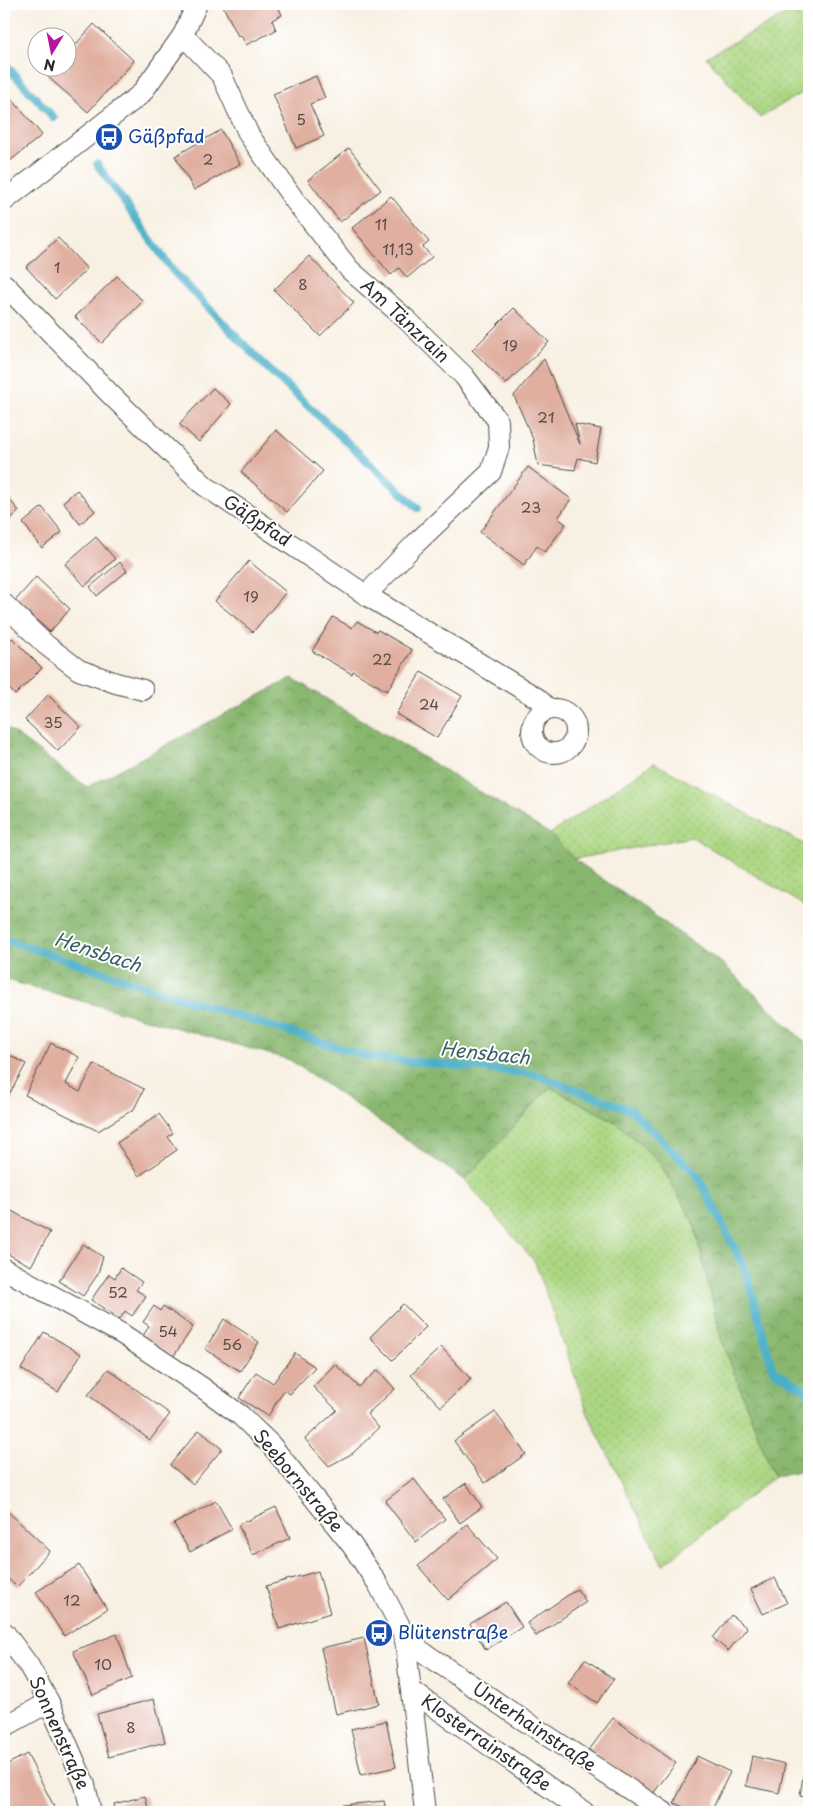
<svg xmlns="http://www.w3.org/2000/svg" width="813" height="1816" viewBox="0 0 813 1816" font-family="'Playpen Sans',sans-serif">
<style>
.grass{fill:url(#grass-dots);stroke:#6c8056}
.forest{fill:url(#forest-crowns);stroke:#5a714e}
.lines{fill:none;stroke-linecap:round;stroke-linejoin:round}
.stream{stroke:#48afc7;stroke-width:8}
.building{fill:#e0afa0}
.street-casing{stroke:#4a4946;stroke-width:22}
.street{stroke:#fff;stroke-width:20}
.labels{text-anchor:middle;stroke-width:4;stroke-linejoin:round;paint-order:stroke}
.number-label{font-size:15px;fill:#584c48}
.transit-label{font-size:18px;fill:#164399;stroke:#fff;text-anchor:start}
.street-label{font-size:18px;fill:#2b2b2b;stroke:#fff}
.water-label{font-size:19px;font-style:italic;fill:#376069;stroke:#fff}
</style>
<defs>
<pattern id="grass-dots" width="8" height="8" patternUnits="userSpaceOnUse" patternTransform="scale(1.25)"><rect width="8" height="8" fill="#acd682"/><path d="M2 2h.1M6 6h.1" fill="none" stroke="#94b870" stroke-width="1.8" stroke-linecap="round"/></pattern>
<pattern id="forest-crowns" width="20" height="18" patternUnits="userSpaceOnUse" patternTransform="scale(1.25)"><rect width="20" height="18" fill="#89b770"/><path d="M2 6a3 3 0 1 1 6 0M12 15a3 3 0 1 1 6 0" fill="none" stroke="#70955c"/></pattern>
</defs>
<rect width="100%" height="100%" fill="#fff"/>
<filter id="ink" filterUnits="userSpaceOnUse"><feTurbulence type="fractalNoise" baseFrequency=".02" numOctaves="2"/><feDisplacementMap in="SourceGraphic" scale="10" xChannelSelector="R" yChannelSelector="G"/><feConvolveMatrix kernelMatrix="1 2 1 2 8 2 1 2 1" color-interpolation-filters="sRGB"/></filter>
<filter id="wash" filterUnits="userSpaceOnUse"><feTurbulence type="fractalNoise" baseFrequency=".0096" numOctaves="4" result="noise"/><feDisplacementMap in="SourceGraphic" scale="20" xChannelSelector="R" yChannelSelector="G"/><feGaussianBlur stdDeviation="1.12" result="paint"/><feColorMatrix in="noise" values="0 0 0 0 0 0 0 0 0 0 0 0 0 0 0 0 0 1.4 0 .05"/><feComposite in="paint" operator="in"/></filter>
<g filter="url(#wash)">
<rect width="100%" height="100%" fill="#f8f0e2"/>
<!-- grass -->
<g class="grass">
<polygon points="805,4 809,4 809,88 760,118 706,57"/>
<polygon points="654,763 809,847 809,908 692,837 574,859 550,834"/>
<polygon points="550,1087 616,1122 660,1163 694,1224 721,1338 774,1477 663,1565 588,1414 535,1262 465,1180"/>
</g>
<!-- forest -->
<polygon class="forest" points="292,678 550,834 574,859 722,963 809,1046 809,1470 774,1477 721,1338 694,1224 660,1163 616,1122 550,1087 465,1180 290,1060 4,979 4,726 87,787"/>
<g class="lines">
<!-- stream -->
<g class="stream">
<polyline points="4,63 54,118"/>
<polyline points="97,164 173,271 263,364 418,508"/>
<polyline points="4,939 174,996 369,1057 533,1074 631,1110 698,1176 746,1271 773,1370 809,1392"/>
</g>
</g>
<g id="blocks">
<!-- building -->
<g class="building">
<polygon points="222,4 277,4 282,15 272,20 276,30 246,45 241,35 238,36"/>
<polygon points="94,24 134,61 88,112 47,76 55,68 68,68 68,53"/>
<polygon points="316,76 325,98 310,104 324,136 296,148 273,94"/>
<polygon points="6,92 42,135 4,166 4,94"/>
<polygon points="221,130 240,164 194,190 175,156"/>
<polygon points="349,148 381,190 340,222 308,180"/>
<polygon points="391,196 429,242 423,247 432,257 407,278 399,268 391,275 352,228"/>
<polygon points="58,238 87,269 55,299 26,267"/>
<polygon points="309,256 354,303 320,336 274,290"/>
<polygon points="117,276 143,301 102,343 75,317"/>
<polygon points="514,308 549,342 506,384 472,350"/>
<polygon points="544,359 580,444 575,424 601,429 595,462 578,458 575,470 538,465 533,439 514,396"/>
<polygon points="213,388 231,404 199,442 179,424"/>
<polygon points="276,430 323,471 287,512 241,472"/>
<polygon points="528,467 571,499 558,518 566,524 545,552 537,546 524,565 480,532"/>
<polygon points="77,490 95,511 80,524 63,502"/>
<polygon points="4,493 19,511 4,525"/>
<polygon points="42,507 62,532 42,548 23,523"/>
<polygon points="96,537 115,559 85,586 65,564"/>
<polygon points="249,561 286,592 253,632 215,601"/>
<polygon points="120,562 127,571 97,596 90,587"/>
<polygon points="36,577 70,609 50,632 15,601"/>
<polygon points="333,617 352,628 357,621 376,632 378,630 412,650 387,691 353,671 352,674 312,651"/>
<polygon points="12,638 42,668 15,695 4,683 4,646"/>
<polygon points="421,672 462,696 437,738 396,714"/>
<polygon points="48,695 81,727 58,751 25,720"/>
<polygon points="51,1043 79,1057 66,1084 80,1092 94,1064 144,1089 134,1109 98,1131 25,1095"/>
<polygon points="4,1052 26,1064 4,1104"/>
<polygon points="159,1114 173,1133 168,1137 177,1150 139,1176 117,1143"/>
<polygon points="8,1209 50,1232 31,1266 4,1252 4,1218"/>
<polygon points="83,1244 103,1257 98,1274 83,1296 59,1281"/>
<polygon points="121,1268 142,1282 136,1290 146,1296 132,1316 125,1311 120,1319 91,1300 109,1274 115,1278"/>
<polygon points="403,1304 426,1327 393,1360 370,1337"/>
<polygon points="154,1306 160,1311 163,1306 193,1327 173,1357 143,1336 149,1326 143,1322"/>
<polygon points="224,1319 259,1342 240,1371 205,1349"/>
<polygon points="44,1332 81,1354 58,1392 21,1369"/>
<polygon points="441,1347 471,1379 441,1407 411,1375"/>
<polygon points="295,1353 315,1367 290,1394 284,1390 268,1416 239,1398 256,1372 273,1383"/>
<polygon points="335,1364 359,1387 378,1370 395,1389 367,1414 379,1428 353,1453 329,1466 305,1439 337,1410 313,1387"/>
<polygon points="108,1369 170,1414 150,1440 88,1395"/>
<polygon points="495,1412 526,1454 485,1483 454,1441"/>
<polygon points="199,1430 222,1449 193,1484 170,1465"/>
<polygon points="414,1479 445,1519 416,1542 385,1501"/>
<polygon points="466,1483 482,1507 460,1523 443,1499"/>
<polygon points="216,1501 232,1529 190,1552 174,1524"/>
<polygon points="276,1507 290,1538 253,1555 238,1525"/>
<polygon points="4,1508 50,1551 17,1587 4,1575"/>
<polygon points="467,1524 497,1559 448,1600 418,1566"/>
<polygon points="79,1565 107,1609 64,1636 36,1592"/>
<polygon points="318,1571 330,1613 279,1629 266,1586"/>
<polygon points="775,1578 787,1603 763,1614 751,1589"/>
<polygon points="577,1589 586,1602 536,1636 527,1623"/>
<polygon points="506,1602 522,1627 486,1650 470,1624"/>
<polygon points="731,1615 747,1628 728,1651 713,1638"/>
<polygon points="117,1634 132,1678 93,1695 73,1651"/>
<polygon points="364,1638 379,1704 336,1714 321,1648"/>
<polygon points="585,1659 614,1679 597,1703 568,1683"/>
<polygon points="154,1699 165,1742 109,1757 97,1714"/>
<polygon points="613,1718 676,1763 652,1795 589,1750"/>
<polygon points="386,1721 396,1767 361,1775 351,1729"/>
<polygon points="27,1754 57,1812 6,1812 4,1809 4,1766"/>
<polygon points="697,1756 730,1772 711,1812 694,1812 674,1803"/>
<polygon points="752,1756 785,1764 779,1793 746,1786"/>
<polygon points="804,1771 809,1771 809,1797 800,1795"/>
<polygon points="145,1796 149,1812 116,1812 114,1804"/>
<polygon points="384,1801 386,1812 344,1812 343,1805"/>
<polygon points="498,1807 499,1812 476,1812 476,1811"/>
</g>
</g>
</g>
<g filter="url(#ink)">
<use href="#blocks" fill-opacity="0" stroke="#4a4946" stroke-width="1"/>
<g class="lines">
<defs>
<g id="street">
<polyline points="183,35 222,76 249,135 295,201 350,270 407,320 464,376 498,421 499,447 491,472 414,545 366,595"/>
<polyline points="4,201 141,94 183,35 197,4"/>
<polyline points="4,284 109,393 205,486 366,595 537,698 549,709"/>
<polyline points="4,604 46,645 79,670 116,683 143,690"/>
<circle cx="554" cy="731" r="22"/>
<polyline points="4,1269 122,1334 200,1386 240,1415 271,1445 351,1544 378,1584 399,1624 405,1640 425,1812"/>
<polyline points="4,1632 29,1666 49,1702 85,1785 91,1812"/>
<polyline points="405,1640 517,1716 664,1812"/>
<polyline points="412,1691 584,1812"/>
<polyline points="4,1727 49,1702"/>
</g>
</defs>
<!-- street casing -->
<use href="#street" class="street-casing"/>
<!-- street -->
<use href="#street" class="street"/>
</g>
</g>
<!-- icons -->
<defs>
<symbol id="bus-disc" viewBox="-11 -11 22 22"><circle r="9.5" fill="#1a4fb4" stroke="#fff"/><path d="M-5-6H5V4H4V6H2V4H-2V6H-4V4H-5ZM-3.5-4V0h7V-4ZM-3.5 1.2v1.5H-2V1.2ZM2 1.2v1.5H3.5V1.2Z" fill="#fff"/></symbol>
</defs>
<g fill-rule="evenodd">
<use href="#bus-disc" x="93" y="121" width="32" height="32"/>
<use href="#bus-disc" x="363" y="1617" width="32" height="32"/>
</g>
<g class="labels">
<!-- number labels -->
<g class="number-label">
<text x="301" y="125">5</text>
<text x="208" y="165">2</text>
<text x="381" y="230">11</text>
<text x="398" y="255">11,13</text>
<text x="57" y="273">1</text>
<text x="303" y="290">8</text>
<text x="510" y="351">19</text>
<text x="546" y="423">21</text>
<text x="531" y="513">23</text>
<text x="251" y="602">19</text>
<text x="382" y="665">22</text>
<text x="429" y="710">24</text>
<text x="53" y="728">35</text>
<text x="118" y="1298">52</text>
<text x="168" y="1337">54</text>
<text x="232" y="1350">56</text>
<text x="72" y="1606">12</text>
<text x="103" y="1670">10</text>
<text x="131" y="1733">8</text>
</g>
<!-- transit labels -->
<g class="transit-label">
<text x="128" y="143">Gäßpfad</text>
<text x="398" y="1639">Blütenstraße</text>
</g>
<!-- street labels -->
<g class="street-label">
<text transform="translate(405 321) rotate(43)" y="6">Am Tänzrain</text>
<text transform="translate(257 521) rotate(34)" y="6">Gäßpfad</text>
<text transform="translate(298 1481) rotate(50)" y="6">Seebornstraße</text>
<text transform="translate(534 1727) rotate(34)" y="6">Unterhainstraße</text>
<text transform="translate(59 1733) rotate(66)" y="6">Sonnenstraße</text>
<text transform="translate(486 1743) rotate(35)" y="6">Klosterrainstraße</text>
</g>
<!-- water labels -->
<g class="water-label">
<text transform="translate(98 952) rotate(18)" y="7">Hensbach</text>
<text transform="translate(485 1053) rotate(6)" y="7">Hensbach</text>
</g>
</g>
<!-- margin -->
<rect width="813" height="1816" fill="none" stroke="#fff" stroke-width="20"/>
<!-- north arrow -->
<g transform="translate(52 52) rotate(190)"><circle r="24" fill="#ffffff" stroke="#aaaaaa"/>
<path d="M0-4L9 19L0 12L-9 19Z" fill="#b5179e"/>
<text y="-8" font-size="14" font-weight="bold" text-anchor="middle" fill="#2b2b2b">N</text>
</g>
</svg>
